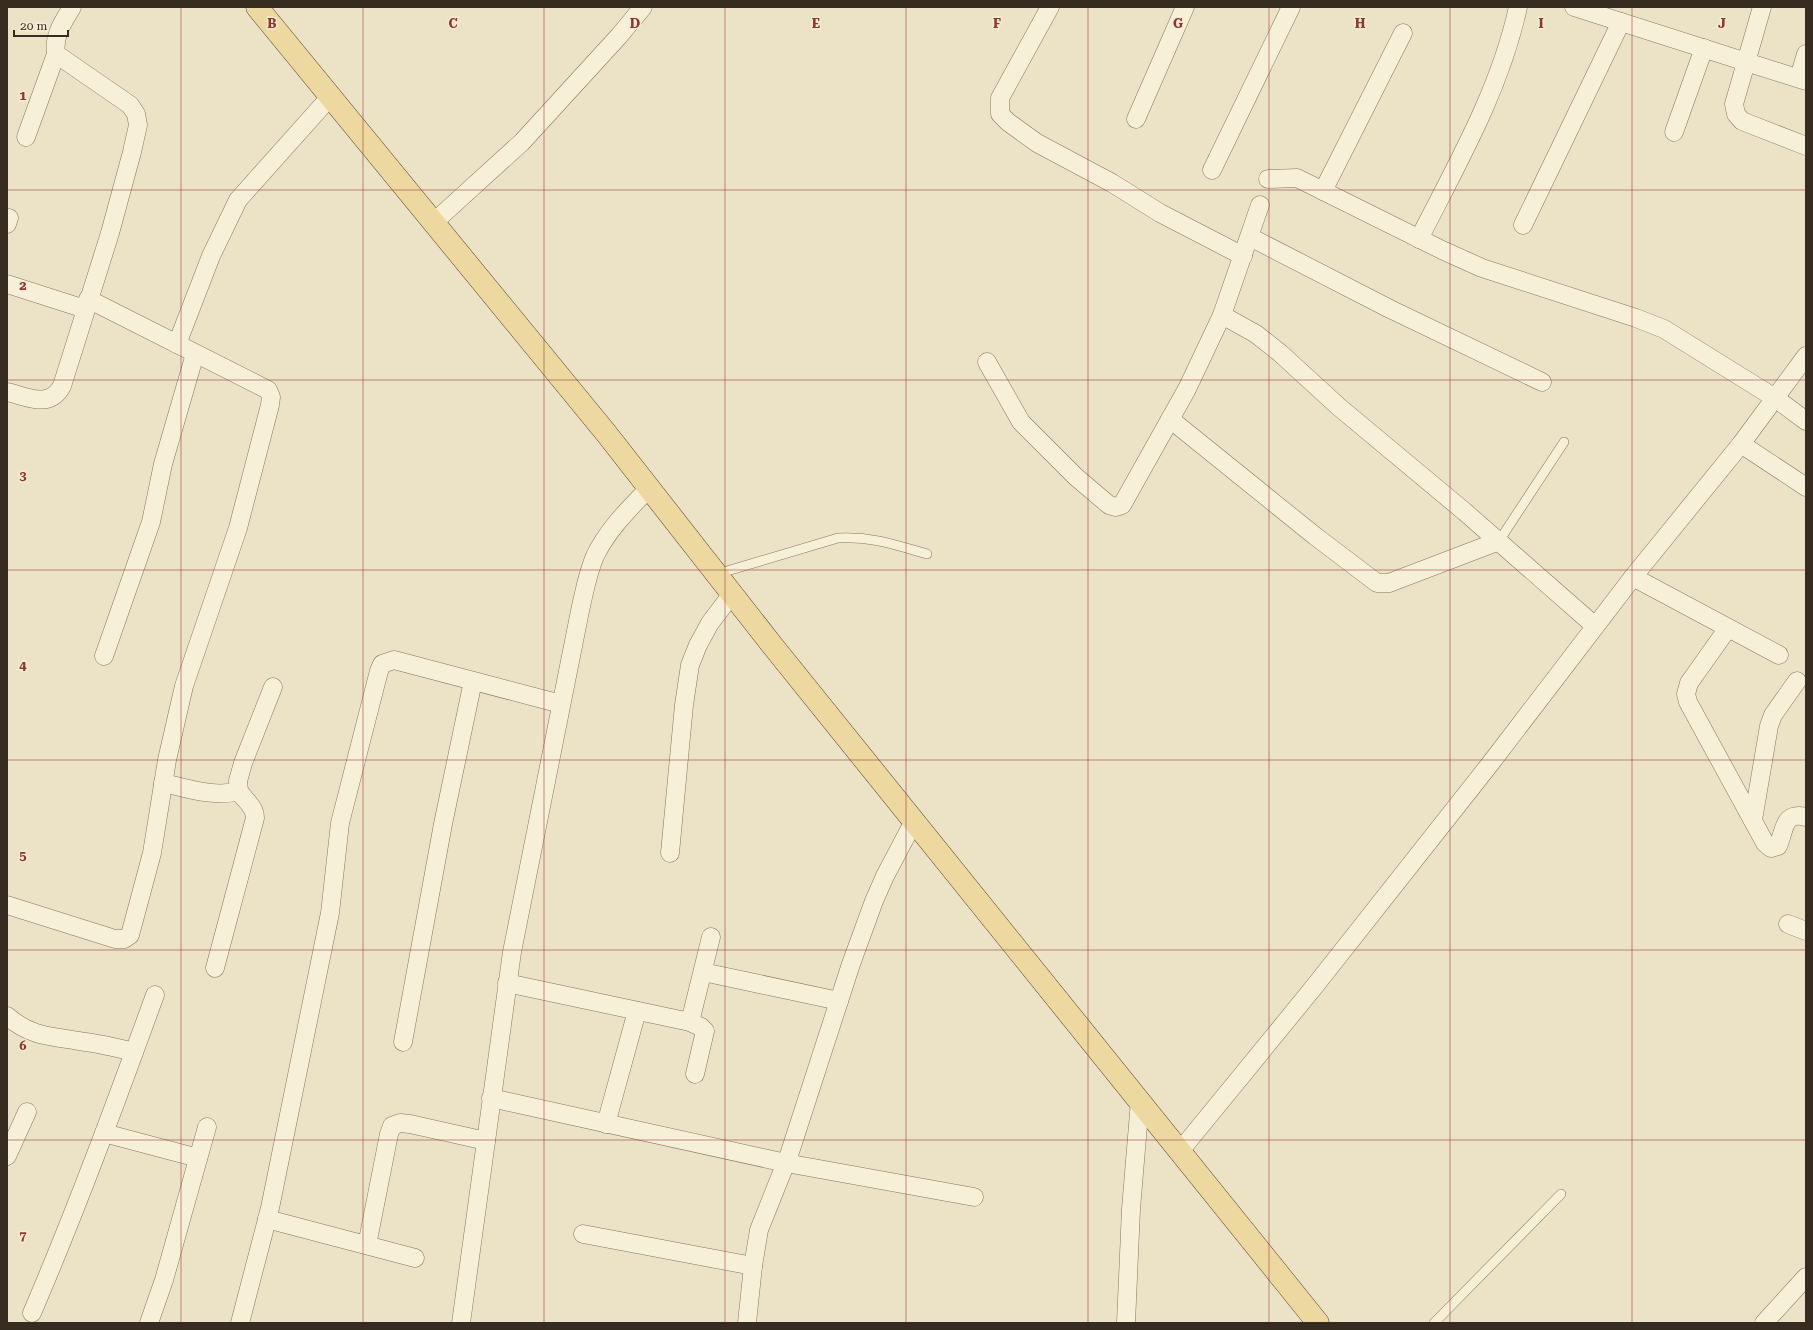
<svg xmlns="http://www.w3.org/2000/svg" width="1813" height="1330" viewBox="0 0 1813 1330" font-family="'Roboto Serif',serif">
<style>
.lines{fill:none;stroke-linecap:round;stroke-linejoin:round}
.lane-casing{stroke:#86755d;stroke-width:10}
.street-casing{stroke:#86755d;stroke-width:19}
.primary-casing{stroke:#544330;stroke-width:23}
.lane{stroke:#f7f0d9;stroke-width:9}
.street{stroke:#f7f0d9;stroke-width:18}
.primary{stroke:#edd9a0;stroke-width:22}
.grid{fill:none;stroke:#923430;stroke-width:1;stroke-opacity:0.55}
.grid-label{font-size:13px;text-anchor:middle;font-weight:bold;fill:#923430;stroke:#f4ecd5;stroke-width:3;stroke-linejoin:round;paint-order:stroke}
</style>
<rect width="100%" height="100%" fill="#ece2c6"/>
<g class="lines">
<defs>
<g id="lane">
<polyline points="1499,541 1564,442"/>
<path d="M717,574L838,538C871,536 896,545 927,554"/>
<polyline points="1434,1323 1561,1194"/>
</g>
<g id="street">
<polyline points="1050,7 1000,98 1000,114 1008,122 1037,143 1112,183 1160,213 1243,256"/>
<polyline points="1574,7 1806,81"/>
<polyline points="1762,7 1734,104 1736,114 1742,121 1806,146"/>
<polyline points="1799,78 1806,54"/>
<polyline points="1136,119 1185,7"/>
<polyline points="1674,132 1704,48"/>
<polyline points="26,137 56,54"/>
<polyline points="1212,170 1291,7"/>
<polyline points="1268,179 1297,178 1442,250 1482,268 1636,318 1664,329 1775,398 1806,421"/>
<polyline points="1323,191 1403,33"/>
<polyline points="433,223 522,142 619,36 643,7"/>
<polyline points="7,224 9,218"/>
<polyline points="1523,225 1621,22"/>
<polyline points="1250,237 1390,309 1542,382"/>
<path d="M1419,239C1457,164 1500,90 1518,7"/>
<polyline points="7,284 85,309"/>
<polyline points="1222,315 1256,334 1280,353 1339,407 1465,512 1595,626"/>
<polyline points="177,344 211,256 238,200 330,97"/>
<polyline points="987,362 1021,422 1076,477 1109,505 1116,507 1122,505 1187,389 1222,315 1260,205"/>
<path d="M7,392C29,397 49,409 62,386L110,233L132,152L138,125L136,114L130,105L56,54C53,36 63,22 72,7"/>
<polyline points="1170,419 1315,536 1377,583 1389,583 1499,541"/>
<polyline points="1741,444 1806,487"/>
<polyline points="1633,577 1779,655"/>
<path d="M1728,628L1689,683L1686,694L1688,702L1765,843L1771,848L1778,846C1785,830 1783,811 1806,817"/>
<polyline points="104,656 151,522 163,464 195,354"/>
<path d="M163,783C187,788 215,798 239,791"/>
<polyline points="1753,820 1769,726 1773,715 1797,681"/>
<polyline points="670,853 684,705 690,665 698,645 710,623 732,594"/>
<polyline points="7,905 115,939 124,939 130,935 152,853 167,760 184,686 238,528 270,405 271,397 268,390 88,299"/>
<polyline points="1788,924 1806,931"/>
<path d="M215,968L255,818C255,806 245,801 239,791L238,781L243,763L273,687"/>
<polyline points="703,972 839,1001"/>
<polyline points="507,983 690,1022 701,1027 705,1031 695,1074"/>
<path d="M7,1016C32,1038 54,1036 85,1042C102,1044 118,1048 134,1052"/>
<polyline points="690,1022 711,937"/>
<polyline points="403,1042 443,824 473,681"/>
<polyline points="491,1098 786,1163 974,1197"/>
<polyline points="606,1124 637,1011"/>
<polyline points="104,1133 198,1158"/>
<polyline points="1180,1151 1314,987 1490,764 1633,577 1741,444 1806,356"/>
<polyline points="7,1156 27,1112"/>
<polyline points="267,1219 415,1258"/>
<polyline points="583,1234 753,1266"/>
<polyline points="367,1245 389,1134 392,1126 400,1123 410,1124 486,1141"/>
<path d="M32,1313C77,1208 116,1102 155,995"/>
<polyline points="149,1323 164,1280 207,1127"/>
<polyline points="240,1323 270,1208 330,913 340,823 379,671 382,664 394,660 561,704"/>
<path d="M461,1323L512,952L581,606C585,589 588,572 595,556C608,529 629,509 649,488"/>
<polyline points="747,1323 753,1266 759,1230 789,1155 851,964 874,901 885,876 914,821"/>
<polyline points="1126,1323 1131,1209 1140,1101"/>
<polyline points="1764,1323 1806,1277"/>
</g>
<polyline id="primary" points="257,7 606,433 772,645 1318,1323"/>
</defs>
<!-- lane casing -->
<use href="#lane" class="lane-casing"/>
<!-- street casing -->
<use href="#street" class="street-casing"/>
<!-- primary casing -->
<use href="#primary" class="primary-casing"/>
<!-- lane -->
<use href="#lane" class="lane"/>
<!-- street -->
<use href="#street" class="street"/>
<!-- primary -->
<use href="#primary" class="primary"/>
</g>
<!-- grid -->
<path class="grid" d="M181,7V1323M363,7V1323M544,7V1323M725,7V1323M906,7V1323M1088,7V1323M1269,7V1323M1450,7V1323M1632,7V1323M7,190H1806M7,380H1806M7,570H1806M7,760H1806M7,950H1806M7,1140H1806"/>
<g class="grid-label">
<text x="272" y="28">B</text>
<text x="453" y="28">C</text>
<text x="635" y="28">D</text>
<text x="816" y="28">E</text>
<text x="997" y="28">F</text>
<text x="1178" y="28">G</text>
<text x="1360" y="28">H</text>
<text x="1541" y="28">I</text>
<text x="1722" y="28">J</text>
<text x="23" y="100">1</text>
<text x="23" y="290">2</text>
<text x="23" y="480">3</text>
<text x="23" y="670">4</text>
<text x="23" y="860">5</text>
<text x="23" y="1050">6</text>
<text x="23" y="1240">7</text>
</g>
<!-- border -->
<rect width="1813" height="1330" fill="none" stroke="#372c20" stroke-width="16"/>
<!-- scale -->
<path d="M14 30v6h54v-6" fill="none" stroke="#372c20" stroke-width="2"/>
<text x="20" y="30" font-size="12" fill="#372c20" stroke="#f4ecd5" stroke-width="3" paint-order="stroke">20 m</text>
</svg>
